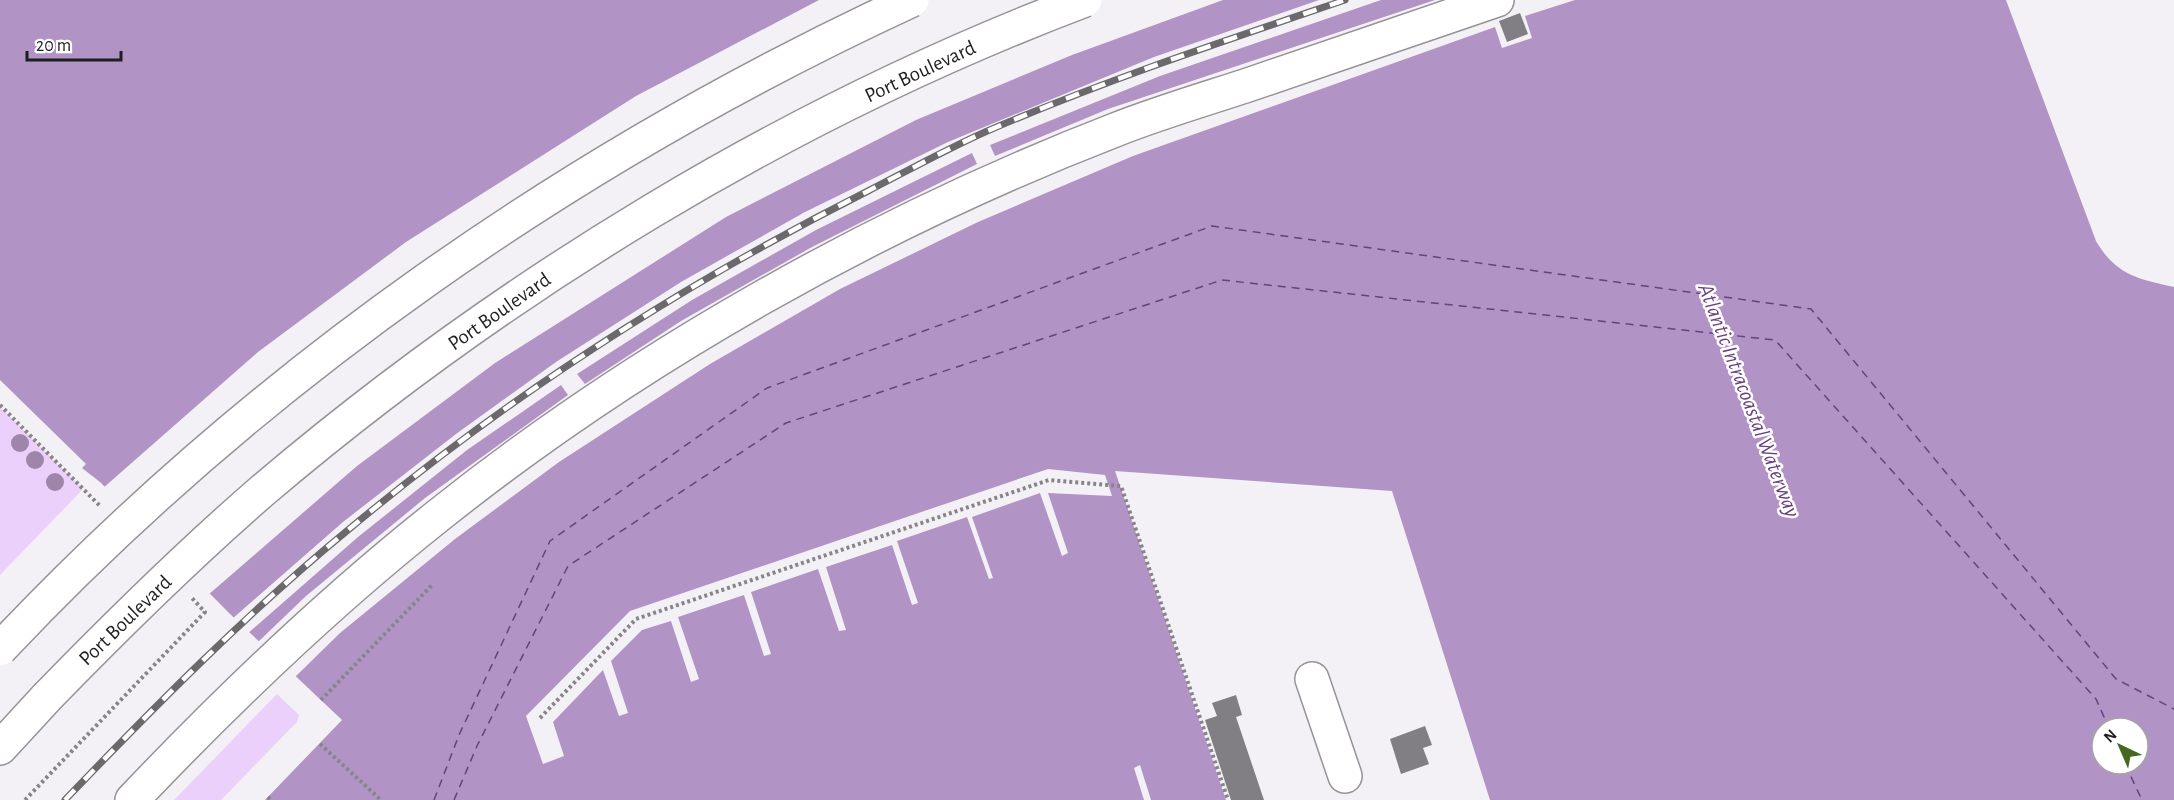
<svg xmlns="http://www.w3.org/2000/svg" width="2174" height="800" viewBox="0 0 2174 800" font-family="'Alegreya Sans',sans-serif">
<style>
.green{fill:#ead0fa}
.water{fill:#b293c5;fill-rule:evenodd}
.pier{fill:#f4f1f6;fill-rule:evenodd}
.lines{fill:none;stroke-linecap:round;stroke-linejoin:round}
.ferry{stroke:#694080;stroke-width:1.5;stroke-dasharray:8 6;stroke-linecap:butt}
.building{fill:#827f84}
.minor-casing{stroke:#969398;stroke-width:36}
.major-casing{stroke:#969398;stroke-width:36}
.path{stroke:#888589;stroke-width:4;stroke-dasharray:3 3;stroke-linecap:butt}
.minor{stroke:#fff;stroke-width:33}
.major{stroke:#fff;stroke-width:33}
.rail-casing{stroke:#6b696c;stroke-width:7}
.rail{stroke:#fff;stroke-width:4.5;stroke-dasharray:14;stroke-linecap:butt}
.major-bridge-casing{stroke:#969398;stroke-width:36;stroke-linecap:butt}
.major-bridge{stroke:#fff;stroke-width:33}
.tree{fill:#9e86ab}
.labels{text-anchor:middle;stroke-width:5;stroke-linejoin:round;paint-order:stroke}
.street-label{font-size:21px;fill:#201e20;stroke:#fff}
.water-label{font-size:22px;font-style:italic;fill:#694080;stroke:#fff}
</style>
<rect width="100%" height="100%" fill="#f4f1f6"/>
<!-- green -->
<g class="green">
<polygon points="0,407 83,489 0,575"/>
<polygon points="277,694 299,715 297,722 221,800 174,800"/>
</g>
<!-- water -->
<path class="water" d="M0,0H2006L2096,241C2116,275 2138,279 2174,287V800H1490L1392,491L1115,471L1226,800H265L342,720L229,613L100,482L82,468L86,464L0,380ZM2102,728H2138V764H2102Z"/>
<!-- pier -->
<g class="pier">
<polygon points="819,0 1223,0 1072,55 916,120 726,217 495,363 357,466 208,595 102,489 258,352 406,242 636,96"/>
<path d="M1319,0H1381L1160,76L990,145L995,156L1108,109L1435,0H1575L1525,16L1532,38L1502,48L1495,27L1133,156L978,222L840,289L710,364L559,462L455,539L340,633L294,678L257,643L306,596L425,498L568,395L561,385L467,450L358,537L247,634L232,619L343,522L456,434L556,362L681,282L805,212L948,142L1154,57ZM972,153L977,164L812,247L681,321L585,384L577,374L692,300L816,230Z"/>
<polygon points="1048,469 1105,475 1112,496 1048,493 1068,553 1062,556 1040,493 972,517 993,578 989,579 967,517 897,541 918,603 912,605 892,545 826,567 846,630 839,631 818,569 751,592 771,654 764,656 744,595 678,617 699,679 691,682 671,621 642,630 611,661 628,713 619,716 603,670 553,722 564,756 543,764 526,716 630,611"/>
<polygon points="1140,765 1151,800 1144,800 1134,768"/>
</g>
<g class="lines">
<!-- ferry -->
<g class="ferry">
<polyline points="2125,764 2142,800"/>
<polyline points="434,800 459,735 550,541 767,388 1212,226 1811,309 2116,679 2174,709"/>
<polyline points="454,800 477,746 568,566 786,423 1222,280 1775,340 2096,699 2109,728"/>
</g>
</g>
<!-- building -->
<g class="building">
<polygon points="1520,13 1528,34 1507,42 1499,21"/>
<polygon points="1236,695 1242,715 1236,717 1264,800 1231,800 1205,720 1217,716 1212,703"/>
<polygon points="1425,726 1432,745 1423,748 1429,764 1401,774 1390,739"/>
</g>
<g class="lines">
<defs>
<g id="minor">
<polyline points="1312,679 1345,776"/>
<path d="M132,800C228,699 329,602 439,515C638,356 877,222 1115,130C1158,113 1202,100 1245,86C1329,57 1413,29 1497,0"/>
</g>
<polyline id="major" points="0,748 47,697"/>
</defs>
<!-- minor casing -->
<use href="#minor" class="minor-casing"/>
<!-- major casing -->
<use href="#major" class="major-casing"/>
<!-- path -->
<g class="path">
<polyline points="0,405 101,507"/>
<polyline points="321,700 432,585"/>
<polyline points="540,718 636,619 1049,480 1121,486 1228,800"/>
<polyline points="320,744 381,800"/>
<polyline points="268,797 271,800"/>
<polyline points="25,800 205,612 191,597"/>
</g>
<!-- minor -->
<use href="#minor" class="minor"/>
<!-- major -->
<use href="#major" class="major"/>
<defs>
<path id="rail" d="M65,800C155,706 247,613 348,530C507,397 683,284 868,191C907,171 945,150 985,132C1103,81 1224,41 1345,0"/>
</defs>
<!-- rail casing -->
<use href="#rail" class="rail-casing"/>
<!-- rail -->
<use href="#rail" class="rail"/>
<defs>
<g id="major-bridge">
<path d="M0,649C257,376 572,157 912,0"/>
<path d="M47,697C116,626 187,556 262,491C503,286 788,112 1085,0"/>
</g>
</defs>
<!-- major-bridge casing -->
<use href="#major-bridge" class="major-bridge-casing"/>
<!-- major-bridge -->
<use href="#major-bridge" class="major-bridge"/>
</g>
<!-- trees -->
<g class="tree">
<circle cx="20" cy="443" r="9"/>
<circle cx="35" cy="460" r="9"/>
<circle cx="55" cy="482" r="9"/>
</g>
<g class="labels">
<!-- street labels -->
<g class="street-label">
<text transform="translate(920 71) rotate(-25)" y="7">Port Boulevard</text>
<text transform="translate(499 311) rotate(-35)" y="7">Port Boulevard</text>
<text transform="translate(125 620) rotate(-44)" y="7">Port Boulevard</text>
</g>
<!-- water labels -->
<g class="water-label">
<text transform="translate(1750 400) rotate(69)" y="8">Atlantic Intracoastal Waterway</text>
</g>
</g>
<!-- north arrow -->
<g transform="translate(2120 746) rotate(316)"><circle r="28" fill="#ffffff" stroke="#a6a5a6" stroke-width="1.5"/>
<path d="M0-4.5L10 22L0 15L-10 22Z" fill="#456922"/>
<text y="-9" font-size="16" font-weight="bold" text-anchor="middle" fill="#201e20">N</text>
</g>
<!-- scale -->
<path d="M27 51v9h94v-9" fill="none" stroke="#201e20" stroke-width="3"/>
<text x="36" y="51" font-size="18" fill="#201e20" stroke="#ffffff" stroke-width="4.5" paint-order="stroke">20 m</text>
</svg>
